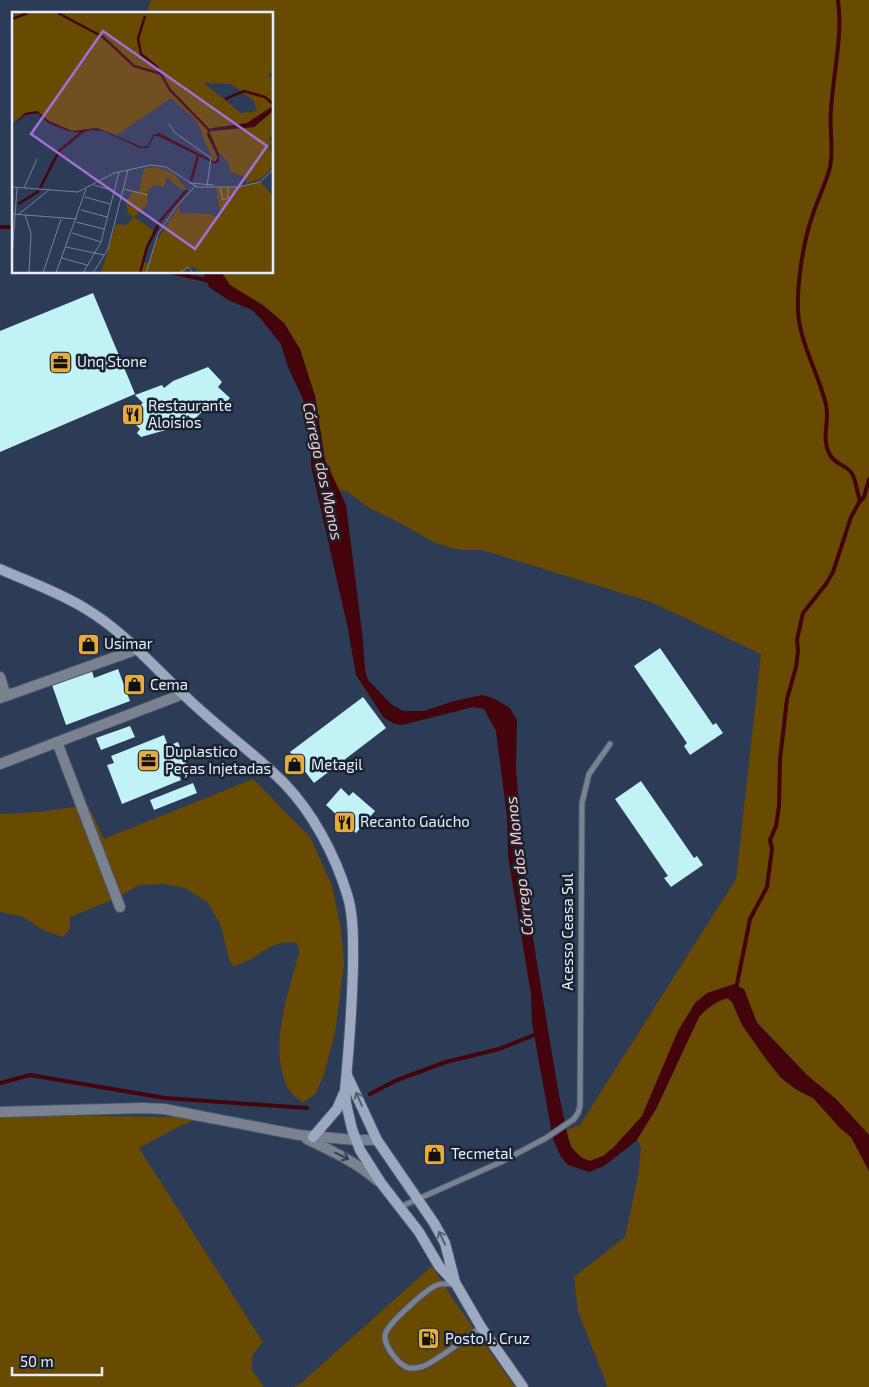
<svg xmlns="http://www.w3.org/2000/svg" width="869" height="1387" viewBox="0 0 869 1387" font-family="'Exo 2',sans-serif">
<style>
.green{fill:#684a00}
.water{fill:#44040b}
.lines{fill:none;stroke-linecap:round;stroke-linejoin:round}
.stream{stroke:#44040b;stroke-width:4}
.building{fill:#c0f2f6}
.service-casing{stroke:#495771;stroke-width:7}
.minor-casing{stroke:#495771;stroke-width:12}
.tertiary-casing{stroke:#495771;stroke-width:12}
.secondary-casing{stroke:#495771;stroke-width:12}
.service{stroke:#7a828f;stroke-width:5}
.minor{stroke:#7a828f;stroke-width:10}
.tertiary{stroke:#7a828f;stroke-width:10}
.secondary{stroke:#9ca9bf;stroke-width:10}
.oneway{stroke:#555f70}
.oneway2{stroke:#383f4c}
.labels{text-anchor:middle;stroke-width:5;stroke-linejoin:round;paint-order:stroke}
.poi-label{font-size:15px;fill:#e3edfe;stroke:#1b222f;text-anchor:start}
.street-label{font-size:15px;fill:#e3edfe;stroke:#1b222f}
.water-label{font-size:16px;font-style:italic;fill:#fcc9c6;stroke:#1b222f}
.inset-river{fill:none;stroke:#44040b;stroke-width:2.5}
.inset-road{fill:none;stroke:#758299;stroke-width:1}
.view{fill:#9f70d5;fill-opacity:0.15;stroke:#9f70d5;stroke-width:2.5}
.inset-edge{fill:none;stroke:#e3edfe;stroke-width:2.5}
</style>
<rect width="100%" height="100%" fill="#2c3b56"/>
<!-- green -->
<g class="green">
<path d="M152,0H869V1135L836,1099L808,1076L757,1022L744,990L734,985L695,1003L678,1031L642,1116L613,1148L603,1156L590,1161C575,1156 570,1146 566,1130L580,1125L736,879L761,654L651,602L482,550H460L435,543L402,524L368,507L346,491L339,490L325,460L315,396L300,349L284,323L264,306L230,285L222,273L272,272V14H147L149,4Z"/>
<path d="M253,779L310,837L332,886L341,928L344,964L335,1033L323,1077L315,1094L303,1103C297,1098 290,1094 287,1086C268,1045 289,993 299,952L297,943C270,938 258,961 233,966L229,960L221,926L208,903L185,888L164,884L139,885L117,898L70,917V929L63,937L43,930L23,917L0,912V814L38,812L88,805L104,839Z"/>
<polygon points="725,998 732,1002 742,1025 766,1059 781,1078 797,1090 813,1098 841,1129 851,1137 869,1171 869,1387 606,1387 607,1385 578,1312 574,1277 625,1237 638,1176 641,1148 637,1139 656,1109 699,1017 704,1011"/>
<polygon points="10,1115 184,1117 194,1120 176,1128 139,1148 263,1342 252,1356 252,1370 264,1387 0,1387 0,1117"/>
<polygon points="432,1266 455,1302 515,1387 294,1387 301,1383"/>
</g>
<!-- water -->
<path class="water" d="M203,273H222L230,285L264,306L284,323L300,349L315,396L325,460L346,505L363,640L365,670L368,680L391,704L403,711H424L454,701L482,695L493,698L510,708L517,720L516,768L526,896L558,1090L568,1137L571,1147L582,1158L590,1161L603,1156L613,1148L642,1116L678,1031L695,1003L707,993L734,984L744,989L757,1023L808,1076L836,1099L869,1135V1171L851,1137L841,1129L813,1098L797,1090L781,1078L766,1059L742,1025L732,1002L728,998C717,1000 706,1009 699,1017L656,1109L636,1141L604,1166L589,1172L568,1165L561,1157L553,1139L532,1023L531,994L508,856L507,817L496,731L484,709L473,707L402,725L395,724L384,718L356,675L348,629L311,466V425L302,397L288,367L281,344L260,318L252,310L228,300L209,287Z"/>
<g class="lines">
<!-- stream -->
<g class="stream">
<path d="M838,0C843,36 833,74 831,110C829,128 834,148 830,167C826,184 817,200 812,217C803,243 797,283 798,310C799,342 819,374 826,405C830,421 821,437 829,453C833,463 845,465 851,472C856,478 857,493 860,501"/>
<polyline points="0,227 14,227"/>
<polyline points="169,272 211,281"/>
<polyline points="736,989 750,919 767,887 772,849 770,840 776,826 779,806 780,759 787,699 796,667 798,651 797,640 803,613 826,584 833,572 851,517 860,501 864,497 869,479"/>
<polyline points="0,1083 30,1075 165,1098 307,1108"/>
<polyline points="370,1094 397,1080 446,1062 499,1049 539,1033"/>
</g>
</g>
<!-- building -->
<g class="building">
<polygon points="93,293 135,394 0,452 0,331"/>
<polygon points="208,367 222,382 218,387 230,398 218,411 210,403 193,421 188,415 180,426 141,437 137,433 140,429 136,425 141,419 138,415 143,409 140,405 143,403 135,395 162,385 164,388 173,381"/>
<polygon points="660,648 713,725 716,723 723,733 690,755 684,746 687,743 634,666"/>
<polygon points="118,669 130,701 66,725 52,685 92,671 94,678"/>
<polygon points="363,697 386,728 314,783 290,752"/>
<polygon points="130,726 135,737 101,750 96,738"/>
<polygon points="164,735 168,746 178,742 189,771 179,775 181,780 122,804 107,765 114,763 111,756"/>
<polygon points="641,781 694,858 697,856 703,865 671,887 664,878 668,876 615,799"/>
<polygon points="193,783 197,793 154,810 150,800"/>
<polygon points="341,788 349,796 353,792 375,811 356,833 326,805"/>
</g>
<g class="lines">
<defs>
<g id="service">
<polyline points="400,1207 501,1162 546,1138 574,1119 578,1113 580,1106 582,803 589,774 610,744"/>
<path d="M456,1284C450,1284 443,1283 437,1285C427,1289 387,1324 385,1335C384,1346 398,1365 409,1368C411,1368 418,1368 420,1367C432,1365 469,1336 481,1327"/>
</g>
<g id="minor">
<polyline points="0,677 6,696"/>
<polyline points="0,698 138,649"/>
<polyline points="57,742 120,907"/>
<polyline points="0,764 183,694"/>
</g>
<g id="tertiary">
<polyline points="0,1112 143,1108 164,1109 299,1135 356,1140 377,1140"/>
<path d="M307,1139C332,1151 356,1162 378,1181"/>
</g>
<g id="secondary">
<path d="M0,569C29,582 59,592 86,609C123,631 151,664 182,693C214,725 252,751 284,783C313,813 335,855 347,894C354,915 353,943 353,965C352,1007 349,1048 345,1090L346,1103L352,1129L360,1150L381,1183L419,1232L439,1266L456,1284L481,1327L523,1387"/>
<polyline points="347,1075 377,1140 434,1223 445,1243 455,1282"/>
<polyline points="313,1137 337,1109 344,1093"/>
</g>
</defs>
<!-- service casing -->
<use href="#service" class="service-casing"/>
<!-- minor casing -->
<use href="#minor" class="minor-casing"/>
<!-- tertiary casing -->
<use href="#tertiary" class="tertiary-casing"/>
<!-- secondary casing -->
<use href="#secondary" class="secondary-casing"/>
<!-- service -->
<use href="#service" class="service"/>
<!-- minor -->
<use href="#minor" class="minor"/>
<!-- tertiary -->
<use href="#tertiary" class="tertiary"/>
<!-- secondary -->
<use href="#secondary" class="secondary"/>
</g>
<!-- one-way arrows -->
<defs><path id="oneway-shaft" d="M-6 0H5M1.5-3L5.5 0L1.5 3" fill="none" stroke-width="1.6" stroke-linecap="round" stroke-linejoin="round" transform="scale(1.25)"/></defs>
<g class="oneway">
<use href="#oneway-shaft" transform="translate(359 1099) rotate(-114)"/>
<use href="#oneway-shaft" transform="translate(442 1238) rotate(-116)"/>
</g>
<use class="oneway2" href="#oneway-shaft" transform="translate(342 1156) rotate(27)"/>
<!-- icons -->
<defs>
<symbol id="office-square" viewBox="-11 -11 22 22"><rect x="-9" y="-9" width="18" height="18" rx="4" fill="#e5ad35" stroke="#1b222f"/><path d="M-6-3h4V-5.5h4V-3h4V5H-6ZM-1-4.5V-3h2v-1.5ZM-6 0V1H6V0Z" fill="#111"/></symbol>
<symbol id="restaurant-square" viewBox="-11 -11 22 22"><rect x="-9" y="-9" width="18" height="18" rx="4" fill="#e5ad35" stroke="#1b222f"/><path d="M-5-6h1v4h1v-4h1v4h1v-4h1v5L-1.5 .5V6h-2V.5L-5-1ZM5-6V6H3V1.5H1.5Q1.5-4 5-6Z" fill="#111"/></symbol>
<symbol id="shop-square" viewBox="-11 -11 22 22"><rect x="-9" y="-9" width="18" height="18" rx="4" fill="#e5ad35" stroke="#1b222f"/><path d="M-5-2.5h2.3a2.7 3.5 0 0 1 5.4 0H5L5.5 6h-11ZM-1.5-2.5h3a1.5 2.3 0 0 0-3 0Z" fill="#111"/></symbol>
<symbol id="fuel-square" viewBox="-11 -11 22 22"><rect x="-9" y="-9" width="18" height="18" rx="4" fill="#e5ad35" stroke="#1b222f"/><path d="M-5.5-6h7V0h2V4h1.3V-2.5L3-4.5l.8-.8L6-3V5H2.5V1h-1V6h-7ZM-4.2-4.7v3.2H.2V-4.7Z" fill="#111"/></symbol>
</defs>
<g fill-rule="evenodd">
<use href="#office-square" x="48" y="350" width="25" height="25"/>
<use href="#restaurant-square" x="120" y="402" width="25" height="25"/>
<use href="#shop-square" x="76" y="632" width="25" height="25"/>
<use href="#shop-square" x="122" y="672" width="25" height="25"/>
<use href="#office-square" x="136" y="748" width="25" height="25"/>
<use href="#shop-square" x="282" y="752" width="25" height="25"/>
<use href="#restaurant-square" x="332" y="810" width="25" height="25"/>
<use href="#shop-square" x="422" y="1142" width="25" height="25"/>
<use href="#fuel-square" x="416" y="1326" width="25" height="25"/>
</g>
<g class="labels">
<!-- poi labels -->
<g class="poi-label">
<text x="77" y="367">Unq Stone</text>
<text x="148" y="411">Restaurante<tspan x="148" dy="17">Aloisios</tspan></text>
<text x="104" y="649">Usimar</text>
<text x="150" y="690">Cema</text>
<text x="165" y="757">Duplastico<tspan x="165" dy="17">Peças Injetadas</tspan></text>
<text x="311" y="770">Metagil</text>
<text x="360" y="827">Recanto Gaúcho</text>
<text x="451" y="1159">Tecmetal</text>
<text x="445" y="1344">Posto J. Cruz</text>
</g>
<!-- street labels -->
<g class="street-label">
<text transform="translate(568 932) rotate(-90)" y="5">Acesso Ceasa Sul</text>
</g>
<!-- water labels -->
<g class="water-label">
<text transform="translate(323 471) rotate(78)" y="6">Córrego dos Monos</text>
<text transform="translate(519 866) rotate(-97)" y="6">Córrego dos Monos</text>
</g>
</g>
<!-- overview -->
<g transform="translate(12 12)">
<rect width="261" height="261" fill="#2c3b56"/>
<path d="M0,1H261V59L256,63L261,67V94L235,111L198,116L195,123L206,147L202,150L184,108L159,86L105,123L85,116L61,119L37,109L25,99L13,101L0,112ZM192,71L219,72L241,88L245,99L229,101ZM261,99V121L257,127L260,131L257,135L261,142V155L250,166L234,172L233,165L218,160L217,151L207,141L197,120L242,115ZM144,155L161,161L175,178L167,176L155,165L152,175L143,173L135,179V193L122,205L141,218L130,251H137L142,233L168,192L167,201L199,202L205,206L208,201L204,176H223L249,170L261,184V261H186L183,255L175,256L173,261H89L104,212L114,213L121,206L116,201L114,191L121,179H127L132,157Z" fill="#684a00" fill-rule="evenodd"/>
<path d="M261,94V99L242,115L197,119L207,142V149L203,152L146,124H142L136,136H128L91,119L78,118L70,121L56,119L36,111L26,101L13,103L0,114L13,101L25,99L37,109L60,119L85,116L130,135L136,134L141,123L147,121L203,150L206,145L195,123L196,117L235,111Z" fill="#44040b"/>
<path class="inset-river" d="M46,1L91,25L122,54L149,62M133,4L126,27L129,42L145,55L158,78L197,118M0,7L16,1M213,87L232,79L253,85L262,93M179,169L186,144M28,176L47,139L70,120M6,192L27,179M128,261L135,235L149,208L175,178"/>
<path class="inset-road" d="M157,112L162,120L199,146L195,174M177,171L202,173M82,173L102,179M0,175L66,180L102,161L139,153L154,155L185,175H226L248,170L262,157M208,175L211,188L216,186V175M12,176L25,147M111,177L136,183M73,185L98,192M69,198L95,205M0,202L65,207M7,202L37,178M13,203L19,221L17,261M64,210L92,217M60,221L89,230M54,235L92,243M0,246L5,176M50,246L75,253M31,261L49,207M44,261L74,177M71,261L89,230L107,160M81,261L96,237L116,158M134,261L146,222L164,195L184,173M167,261L176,255L181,261"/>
<path class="view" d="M91,19L255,134L183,237L19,122Z"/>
<rect width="261" height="261" class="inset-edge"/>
</g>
<!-- scale -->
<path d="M12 1367v8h90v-8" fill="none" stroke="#e3edfe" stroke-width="2.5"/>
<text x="20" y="1367" font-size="15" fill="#e3edfe" stroke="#1b222f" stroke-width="4" paint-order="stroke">50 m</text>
</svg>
